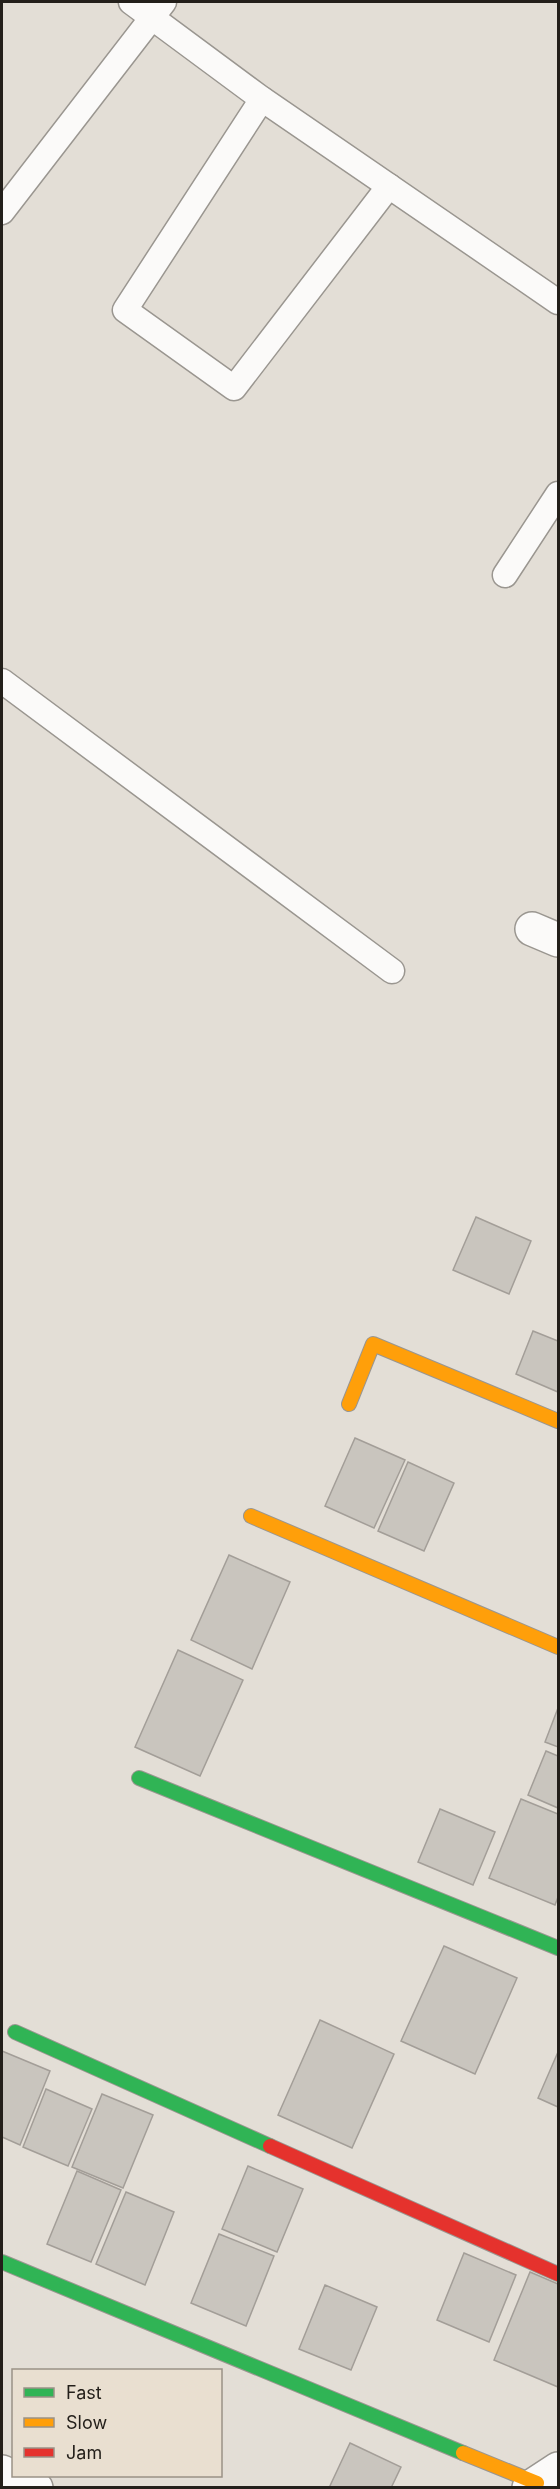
<svg xmlns="http://www.w3.org/2000/svg" width="560" height="2489" viewBox="0 0 560 2489" font-family="Inter,sans-serif">
<style>
.building{fill:#c9c5be;stroke:#a39e98;stroke-width:1.5}
.lines{fill:none;stroke-linecap:round;stroke-linejoin:round}
.lane-casing{stroke:#9a9690;stroke-width:27}
.street-casing{stroke:#9a9690;stroke-width:36}
.fast-casing{stroke:#9a9690;stroke-width:16}
.slow-casing{stroke:#9a9690;stroke-width:16}
.jam-casing{stroke:#9a9690;stroke-width:16}
.lane{stroke:#fbfaf9;stroke-width:24}
.street{stroke:#fbfaf9;stroke-width:33}
.fast{stroke:#30b455;stroke-width:14}
.slow{stroke:#ff9f0a;stroke-width:14}
.jam{stroke:#e5322d;stroke-width:14}
</style>
<rect width="100%" height="100%" fill="#e3ded6"/>
<!-- building -->
<g class="building">
<polygon points="476,1217 531,1241 509,1294 453,1270"/>
<polygon points="533,1331 558,1341 558,1392 516,1374"/>
<polygon points="355,1438 405,1460 374,1528 325,1506"/>
<polygon points="408,1462 454,1483 424,1551 378,1531"/>
<polygon points="229,1555 290,1582 252,1669 191,1640"/>
<polygon points="178,1650 243,1680 200,1776 135,1747"/>
<polygon points="558,1708 558,1747 545,1742"/>
<polygon points="546,1751 558,1756 558,1808 528,1795"/>
<polygon points="521,1799 558,1814 558,1897 555,1905 489,1878"/>
<polygon points="440,1809 495,1832 473,1885 418,1862"/>
<polygon points="444,1946 517,1978 475,2074 401,2041"/>
<polygon points="320,2020 394,2054 352,2148 278,2115"/>
<polygon points="2,2051 50,2071 20,2145 2,2137"/>
<polygon points="558,2052 558,2107 538,2098"/>
<polygon points="46,2089 92,2109 68,2166 23,2147"/>
<polygon points="102,2094 153,2115 123,2188 72,2167"/>
<polygon points="248,2166 303,2189 277,2252 222,2229"/>
<polygon points="77,2171 121,2190 91,2262 47,2244"/>
<polygon points="126,2192 174,2212 145,2285 96,2264"/>
<polygon points="219,2234 274,2256 246,2326 191,2303"/>
<polygon points="464,2253 516,2275 489,2342 437,2320"/>
<polygon points="530,2272 558,2284 558,2387 494,2360"/>
<polygon points="325,2285 377,2307 351,2370 299,2349"/>
<polygon points="350,2443 401,2467 391,2488 329,2488"/>
</g>
<g class="lines">
<defs>
<g id="lane">
<polyline points="131,2 262,99 558,302"/>
<polyline points="262,99 125,310 234,388 389,186"/>
<polyline points="2,212 164,2"/>
<polyline points="505,575 558,494"/>
<polyline points="2,681 392,971"/>
</g>
<g id="street">
<polyline points="532,929 558,940"/>
<polyline points="2,2472 36,2488"/>
<polyline points="529,2488 558,2469"/>
</g>
<g id="fast">
<polyline points="139,1778 558,1948"/>
<polyline points="15,2032 270,2146"/>
<polyline points="2,2262 463,2453"/>
</g>
<g id="slow">
<polyline points="349,1404 373,1344 558,1421"/>
<polyline points="251,1516 558,1647"/>
<polyline points="463,2453 537,2483"/>
</g>
<polyline id="jam" points="270,2146 558,2274"/>
</defs>
<!-- lane casing -->
<use href="#lane" class="lane-casing"/>
<!-- street casing -->
<use href="#street" class="street-casing"/>
<!-- fast casing -->
<use href="#fast" class="fast-casing"/>
<!-- slow casing -->
<use href="#slow" class="slow-casing"/>
<!-- jam casing -->
<use href="#jam" class="jam-casing"/>
<!-- lane -->
<use href="#lane" class="lane"/>
<!-- street -->
<use href="#street" class="street"/>
<!-- fast -->
<use href="#fast" class="fast"/>
<!-- slow -->
<use href="#slow" class="slow"/>
<!-- jam -->
<use href="#jam" class="jam"/>
</g>
<!-- border -->
<rect width="560" height="2489" fill="none" stroke="#231f1a" stroke-width="6"/>
<!-- legend -->
<rect x="12" y="2369" width="210" height="108" fill="#e9dfd0" stroke="#9a9287" stroke-width="1.5"/>
<rect x="24" y="2388" width="30" height="9" fill="#30b455" stroke="#9a9287" stroke-width="1.5"/>
<text x="66" y="2399" font-size="18" fill="#231f1a">Fast</text>
<rect x="24" y="2418" width="30" height="9" fill="#ff9f0a" stroke="#9a9287" stroke-width="1.5"/>
<text x="66" y="2429" font-size="18" fill="#231f1a">Slow</text>
<rect x="24" y="2448" width="30" height="9" fill="#e5322d" stroke="#9a9287" stroke-width="1.5"/>
<text x="66" y="2459" font-size="18" fill="#231f1a">Jam</text>
</svg>
